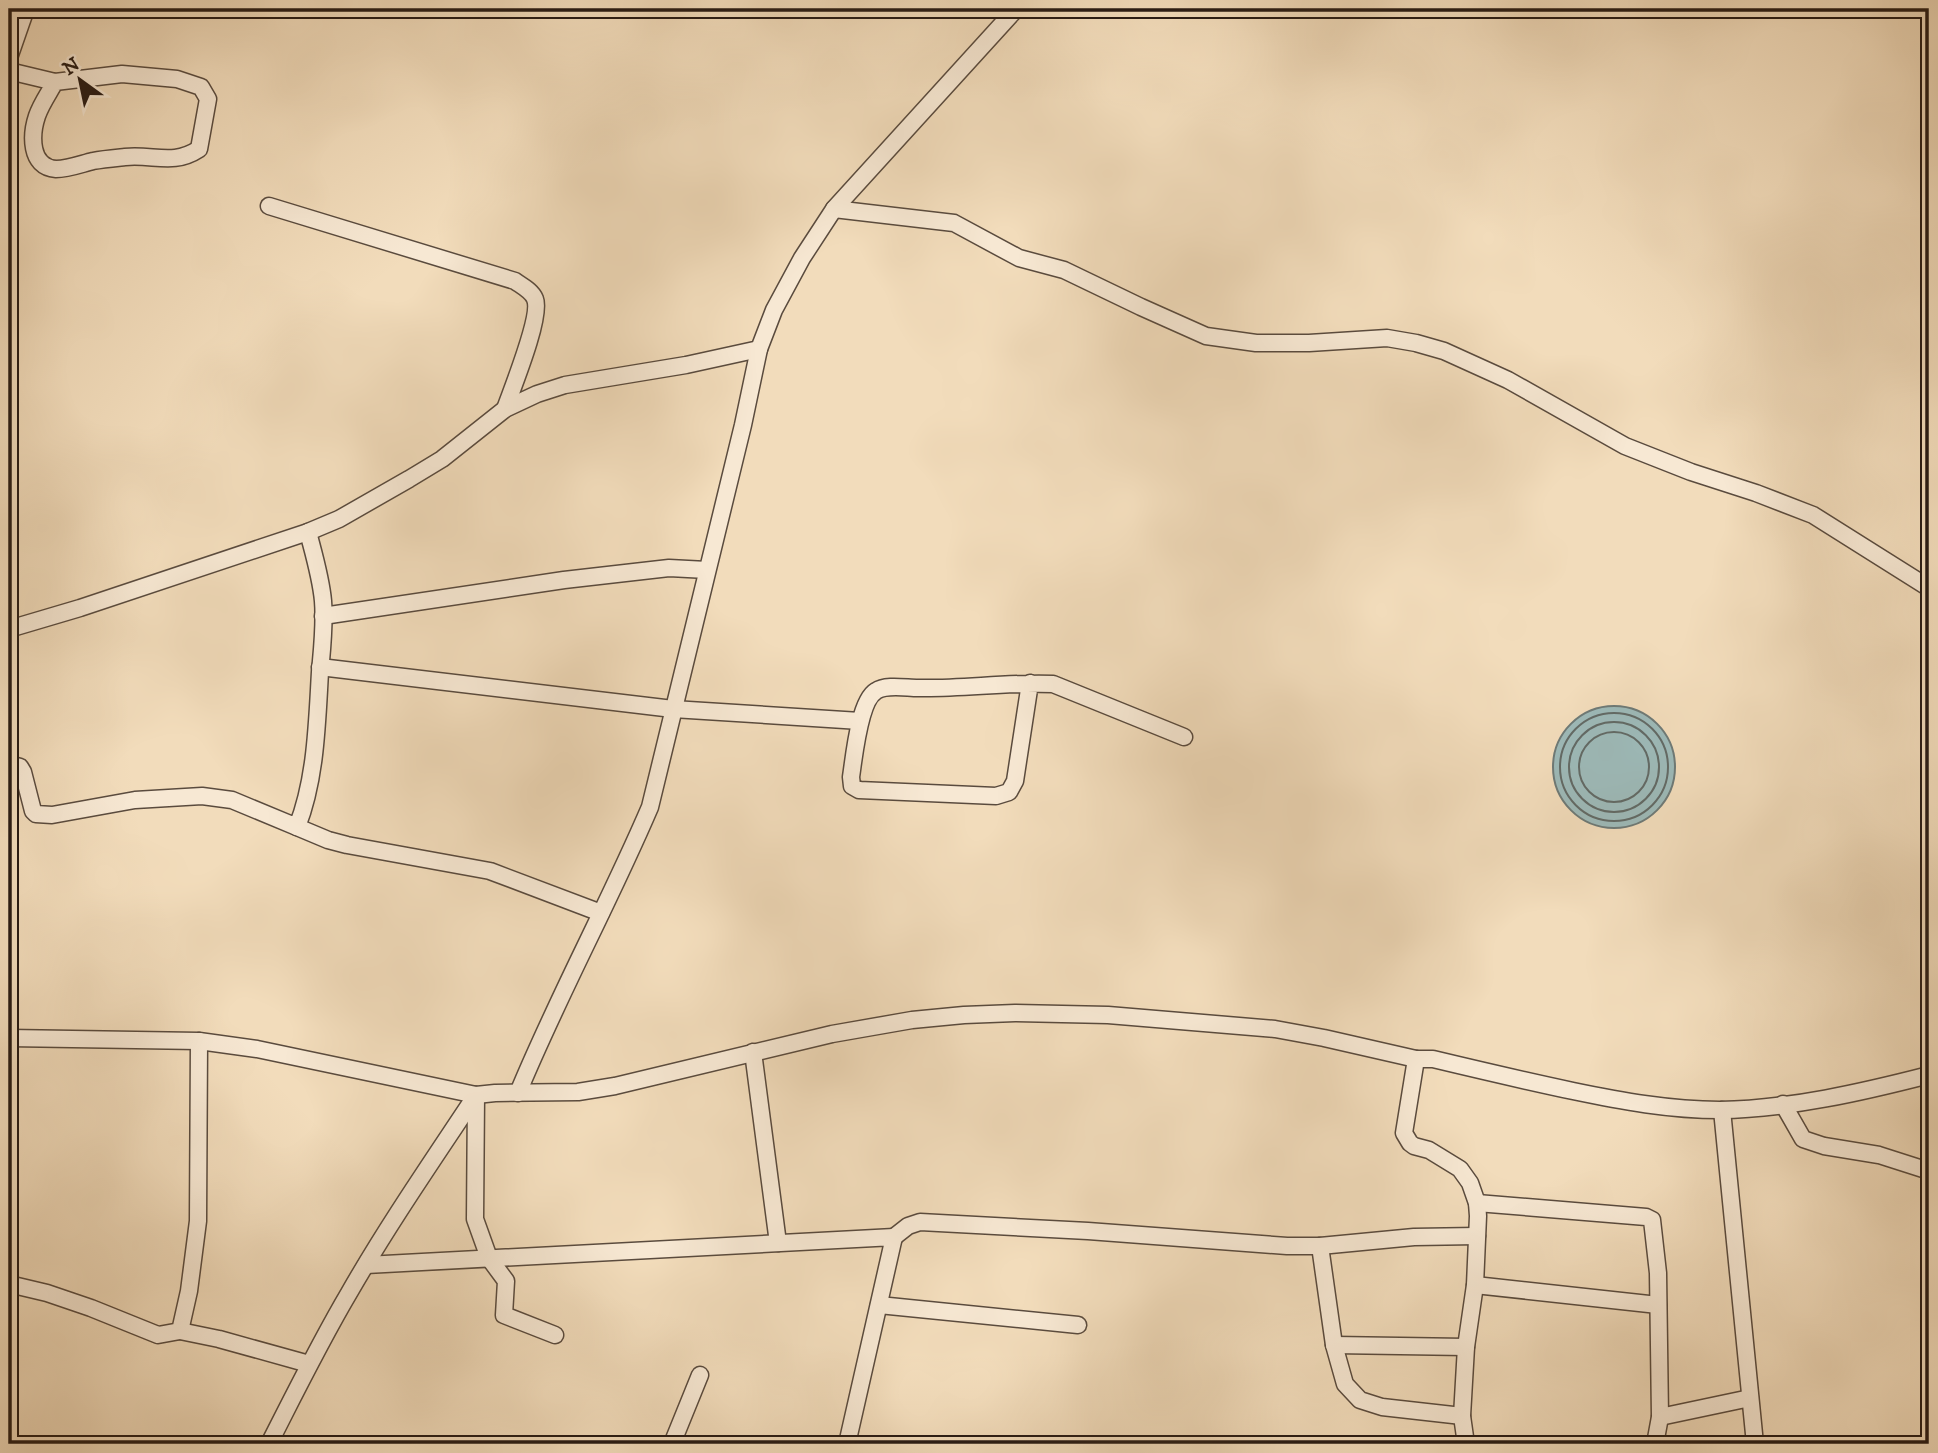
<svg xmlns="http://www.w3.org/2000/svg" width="1938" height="1453" viewBox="0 0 1938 1453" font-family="'IM FELL DW Pica',serif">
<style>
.water{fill:#9dbab9;stroke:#6e7a77;stroke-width:2}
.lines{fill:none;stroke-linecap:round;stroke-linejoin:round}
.shore{stroke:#626a66;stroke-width:2}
.minor-casing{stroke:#5a4b3e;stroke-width:19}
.minor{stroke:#f7e8d3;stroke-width:16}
</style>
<rect width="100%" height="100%" fill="#f2dcbb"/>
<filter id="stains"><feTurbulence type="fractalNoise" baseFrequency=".00286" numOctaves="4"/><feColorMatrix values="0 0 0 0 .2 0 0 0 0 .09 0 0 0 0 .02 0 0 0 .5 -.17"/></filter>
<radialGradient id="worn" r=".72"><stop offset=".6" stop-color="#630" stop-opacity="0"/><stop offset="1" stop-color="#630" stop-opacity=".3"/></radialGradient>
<!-- water -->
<circle class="water" cx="1614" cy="767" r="61"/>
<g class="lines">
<!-- shore -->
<g class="shore">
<circle cx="1614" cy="767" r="54"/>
<circle cx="1614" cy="767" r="45"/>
<circle cx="1614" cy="767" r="35"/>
</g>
<defs>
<g id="minor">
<polyline points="9,58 26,9"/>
<path d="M9,71L55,82L122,74L177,79L201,87L208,99L199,149C173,166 154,154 125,157C115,158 103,159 93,161C81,164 68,169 56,169C29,167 31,134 37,116C41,104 49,93 55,82"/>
<path d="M269,206L515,281C522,286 532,291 535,299C542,316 512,389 505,409"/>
<polyline points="834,209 954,223 1019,258 1064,270 1141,307 1206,336 1256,343 1309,343 1387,338 1416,343 1444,351 1508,380 1625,446 1691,472 1756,493 1813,515 1929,588"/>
<polyline points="323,616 564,580 669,568 707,570"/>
<polyline points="9,629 80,608 308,532 339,519 409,479 442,459 505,409 537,394 565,385 686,365 759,349 774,310 802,258 834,209 1016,9"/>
<polyline points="320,667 673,709 860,721"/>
<path d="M1030,683L1015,781L1009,792L996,796L859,790L852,786L851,777C854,758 859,701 876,691C886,684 906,688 918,688C963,689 1008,682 1053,684L1184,737"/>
<path d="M9,764L20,767L23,772L33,811L36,814L52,815L135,800L202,796L232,800L297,827C316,779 317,723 320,672C322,649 325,625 323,601C321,578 314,555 308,532"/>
<polyline points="297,827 328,840 347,845 490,871 601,913"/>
<path d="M9,1038L199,1041L257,1049L476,1095L495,1093L578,1092L615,1086L832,1034L912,1020L964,1015L1015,1013L1108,1015L1275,1029L1324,1038L1416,1059H1433C1479,1070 1526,1081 1573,1091C1621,1101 1670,1110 1720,1110C1789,1109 1863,1092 1929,1075"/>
<polyline points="753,1052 778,1243"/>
<polyline points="1416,1059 1404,1133 1410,1143 1414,1146 1429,1150 1460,1169 1470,1183 1477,1203 1478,1216 1475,1285 1466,1347 1462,1416 1466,1444"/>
<path d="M518,1093C558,996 609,903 650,807L743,425L759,349"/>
<polyline points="476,1095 475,1219 489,1258 506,1281 504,1315 555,1335"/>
<polyline points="1783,1104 1803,1139 1824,1146 1879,1155 1929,1171"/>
<polyline points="1722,1110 1755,1444"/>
<polyline points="1477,1203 1646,1217 1652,1220 1658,1273 1660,1417 1655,1444"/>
<polyline points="894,1237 908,1226 920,1222 1088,1231 1287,1246 1320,1246 1414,1237 1477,1236"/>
<polyline points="1320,1246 1334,1345 1345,1384 1360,1400 1382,1407 1462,1416"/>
<polyline points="366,1265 894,1237 847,1444"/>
<polyline points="9,1284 47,1293 91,1308 158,1335 180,1331 189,1291 198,1221 199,1041"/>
<polyline points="1475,1285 1658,1305"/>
<polyline points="879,1305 1078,1325"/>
<polyline points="180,1331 219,1339 309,1364"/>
<polyline points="1334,1345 1466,1347"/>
<polyline points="1660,1417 1750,1398"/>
<path d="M269,1444C295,1393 320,1342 349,1293C388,1225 433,1160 476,1095"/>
<polyline points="672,1444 700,1375"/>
</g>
</defs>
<!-- minor casing -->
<use href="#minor" class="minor-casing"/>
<!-- minor -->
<use href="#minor" class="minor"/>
</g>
<!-- margin -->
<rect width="1938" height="1453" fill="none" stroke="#f2dcbb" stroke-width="35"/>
<rect x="10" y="10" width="1917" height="1432" fill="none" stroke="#281b14" stroke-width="3.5"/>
<rect x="18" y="18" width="1903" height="1418" fill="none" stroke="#281b14" stroke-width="2"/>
<!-- north arrow -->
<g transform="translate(80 80) rotate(327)" stroke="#f7e8d3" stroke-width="5" paint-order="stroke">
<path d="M0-5L12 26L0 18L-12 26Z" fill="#281b14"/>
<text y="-10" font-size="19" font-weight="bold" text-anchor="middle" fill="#281b14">N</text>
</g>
<rect width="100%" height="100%" filter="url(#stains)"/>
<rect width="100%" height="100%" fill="url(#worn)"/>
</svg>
